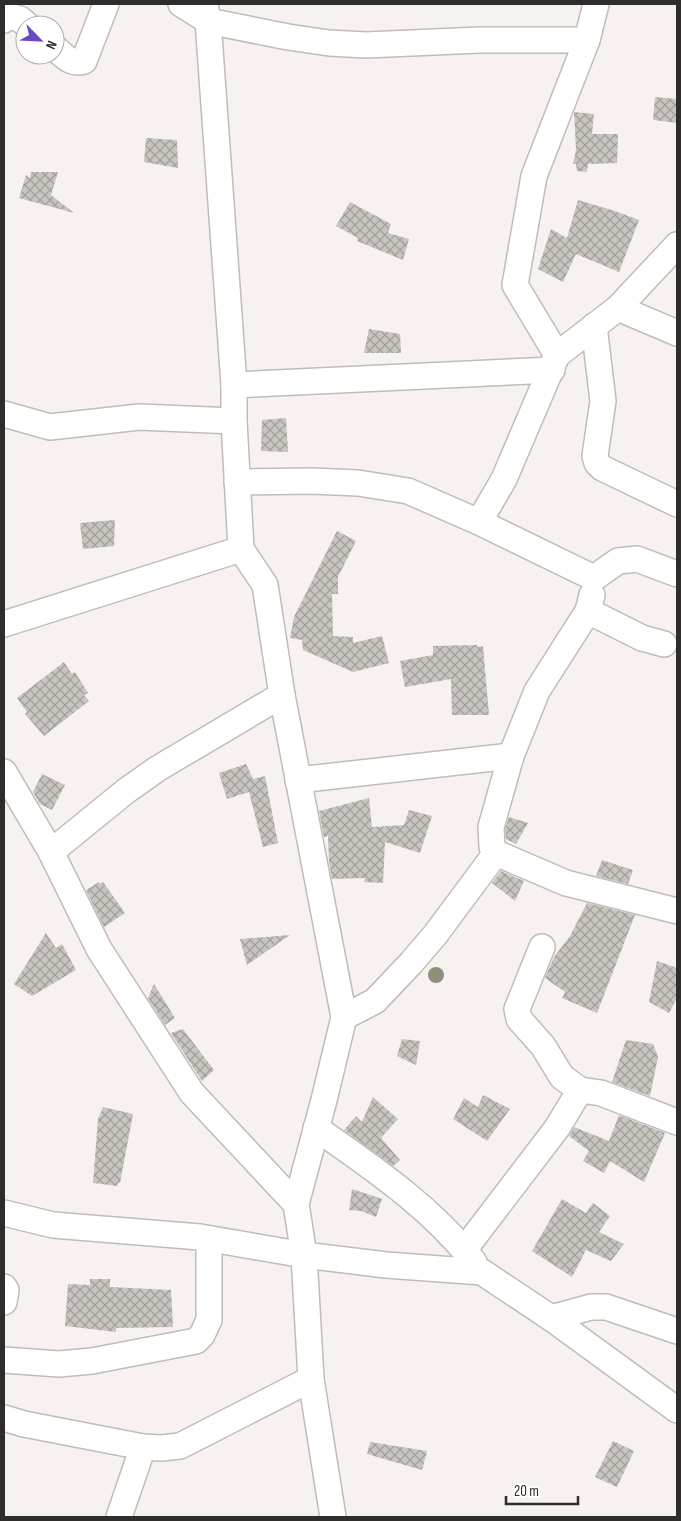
<svg xmlns="http://www.w3.org/2000/svg" width="681" height="1521" viewBox="0 0 681 1521" font-family="'Sofia Sans Condensed',sans-serif">
<style>
.building{fill:url(#building-cross-hatch)}
.lines{fill:none;stroke-linecap:round;stroke-linejoin:round}
.minor-casing{stroke:#c1bcb9;stroke-width:28}
.minor{stroke:#fff;stroke-width:25}
.tree{fill:#8d907a}
</style>
<defs>
<pattern id="building-cross-hatch" width="8" height="8" patternUnits="userSpaceOnUse" patternTransform="scale(1.25)"><rect width="8" height="8" fill="#c8c4c0"/><path d="M0 0l8 8M0 8l8-8" fill="none" stroke="#a3a09c"/></pattern>
</defs>
<rect width="100%" height="100%" fill="#f7f2ef"/>
<!-- building -->
<g class="building">
<polygon points="655,97 677,99 677,123 653,120"/>
<polygon points="574,112 594,114 592,134 618,134 617,163 588,164 587,172 577,171 576,164 573,164 576,150"/>
<polygon points="146,138 177,140 178,168 144,162"/>
<polygon points="31,172 58,172 51,195 74,213 19,198 26,175 30,178"/>
<polygon points="578,200 615,211 639,220 619,272 576,254 563,282 538,269 551,229 567,238"/>
<polygon points="350,202 391,224 388,233 409,239 403,260 357,241 358,238 336,226"/>
<polygon points="369,329 400,334 401,353 364,353"/>
<polygon points="286,418 288,452 261,451 262,420"/>
<polygon points="115,520 114,546 83,549 80,523"/>
<polygon points="337,531 356,541 338,577 338,594 332,594 333,636 353,637 353,643 382,636 389,663 353,672 303,650 302,640 290,638 294,617"/>
<polygon points="477,645 477,647 483,646 489,715 452,715 451,679 405,687 400,661 433,655 433,646"/>
<polygon points="64,662 72,674 75,672 88,693 84,695 89,701 44,736 25,714 27,712 17,698"/>
<polygon points="246,764 253,779 265,776 278,843 263,847 249,792 227,799 219,773"/>
<polygon points="42,774 65,785 52,810 40,804 33,792"/>
<polygon points="369,798 372,827 404,825 409,810 432,816 420,853 385,842 383,883 364,882 365,878 332,879 329,862 328,836 324,837 319,811"/>
<polygon points="509,817 528,823 516,844 506,839 505,829"/>
<polygon points="602,860 633,870 628,884 596,876"/>
<polygon points="501,871 524,881 515,901 492,883"/>
<polygon points="99,882 100,884 103,882 125,913 104,927 86,890"/>
<polygon points="587,903 635,915 597,1013 562,998 565,992 545,978 554,957 570,936"/>
<polygon points="46,933 56,948 62,944 76,970 32,996 14,984"/>
<polygon points="290,935 247,965 240,939"/>
<polygon points="657,961 677,968 677,998 669,1013 649,1002"/>
<polygon points="154,984 175,1018 165,1025 148,998"/>
<polygon points="183,1029 214,1070 202,1081 171,1033"/>
<polygon points="402,1039 420,1041 416,1065 397,1056"/>
<polygon points="626,1040 653,1044 658,1057 650,1096 612,1082"/>
<polygon points="483,1095 510,1109 487,1141 453,1119 464,1098 478,1107"/>
<polygon points="373,1097 398,1119 381,1138 400,1160 393,1166 344,1130 356,1116 362,1122"/>
<polygon points="103,1107 133,1114 120,1183 118,1183 117,1186 93,1183 98,1119"/>
<polygon points="619,1115 665,1133 644,1182 610,1161 604,1173 583,1161 589,1151 569,1136 574,1127 609,1141"/>
<polygon points="352,1189 382,1199 376,1217 361,1211 349,1210"/>
<polygon points="562,1199 586,1213 593,1203 610,1216 599,1232 624,1244 611,1261 586,1250 572,1277 532,1251"/>
<polygon points="90,1279 110,1279 110,1287 171,1290 173,1327 116,1328 116,1332 65,1326 68,1284 90,1285"/>
<polygon points="613,1441 634,1451 617,1487 595,1477"/>
<polygon points="370,1442 427,1451 422,1470 367,1454"/>
</g>
<g class="lines">
<defs>
<g id="minor">
<polyline points="181,4 208,21 288,37 329,43 366,45 480,40 587,40"/>
<polyline points="205,4 208,21 234,385 234,421 241,549 265,585 282,695 344,1017 324,1100 296,1204 304,1255 386,1265 482,1272 551,1318 677,1410"/>
<polyline points="4,20 8,16 20,19 27,25"/>
<path d="M55,48C64,56 71,65 84,61L106,4"/>
<polyline points="618,308 677,333"/>
<polyline points="594,326 603,401 595,456 597,463 602,468 677,504"/>
<polyline points="557,355 618,308 677,245"/>
<polyline points="234,385 552,370"/>
<polyline points="4,414 50,427 139,417 234,421"/>
<polyline points="237,482 312,481 358,483 408,491 479,522 504,479 557,355 515,285 534,176 587,40 596,4"/>
<polyline points="479,522 594,578 618,561 637,559 677,574"/>
<polyline points="592,595 588,611 642,638 664,644"/>
<polyline points="588,611 537,691 511,756 491,827 492,847 496,853 566,883 677,911"/>
<polyline points="4,624 241,549"/>
<polyline points="4,772 51,852 99,949 192,1093 296,1204"/>
<polyline points="298,780 511,756"/>
<polyline points="51,852 126,791 157,769 282,695"/>
<polyline points="542,947 517,1009 519,1019 543,1046 562,1077 580,1090"/>
<polyline points="344,1017 375,1001 411,963 435,935 496,853"/>
<path d="M316,1128C373,1168 431,1207 474,1262"/>
<polyline points="4,1213 53,1225 200,1237 304,1255 311,1379 333,1517"/>
<polyline points="464,1250 557,1128 580,1090 601,1093 677,1122"/>
<polyline points="4,1287 6,1290 4,1302"/>
<polyline points="551,1318 591,1307 606,1307 677,1331"/>
<polyline points="4,1360 59,1364 92,1361 196,1341 202,1335 209,1320 209,1239"/>
<polyline points="4,1418 24,1424 143,1447 161,1448 180,1446 311,1379"/>
<polyline points="119,1517 143,1447"/>
</g>
</defs>
<!-- minor casing -->
<use href="#minor" class="minor-casing"/>
<!-- minor -->
<use href="#minor" class="minor"/>
</g>
<!-- trees -->
<circle class="tree" cx="436" cy="975" r="8"/>
<!-- border -->
<rect width="681" height="1521" fill="none" stroke="#2f2d2c" stroke-width="10"/>
<!-- north arrow -->
<g transform="translate(40 40) rotate(114)"><circle r="24" fill="#ffffff" stroke="#acabab"/>
<path d="M0-4L9 19L0 12L-9 19Z" fill="#6b48c1"/>
<text y="-8" font-size="14" font-weight="bold" text-anchor="middle" fill="#2f2d2c">N</text>
</g>
<!-- scale -->
<path d="M506 1496v8h72v-8" fill="none" stroke="#2f2d2c" stroke-width="2.5"/>
<text x="514" y="1496" font-size="15" fill="#2f2d2c" stroke="#ffffff" stroke-width="4" paint-order="stroke">20 m</text>
</svg>
